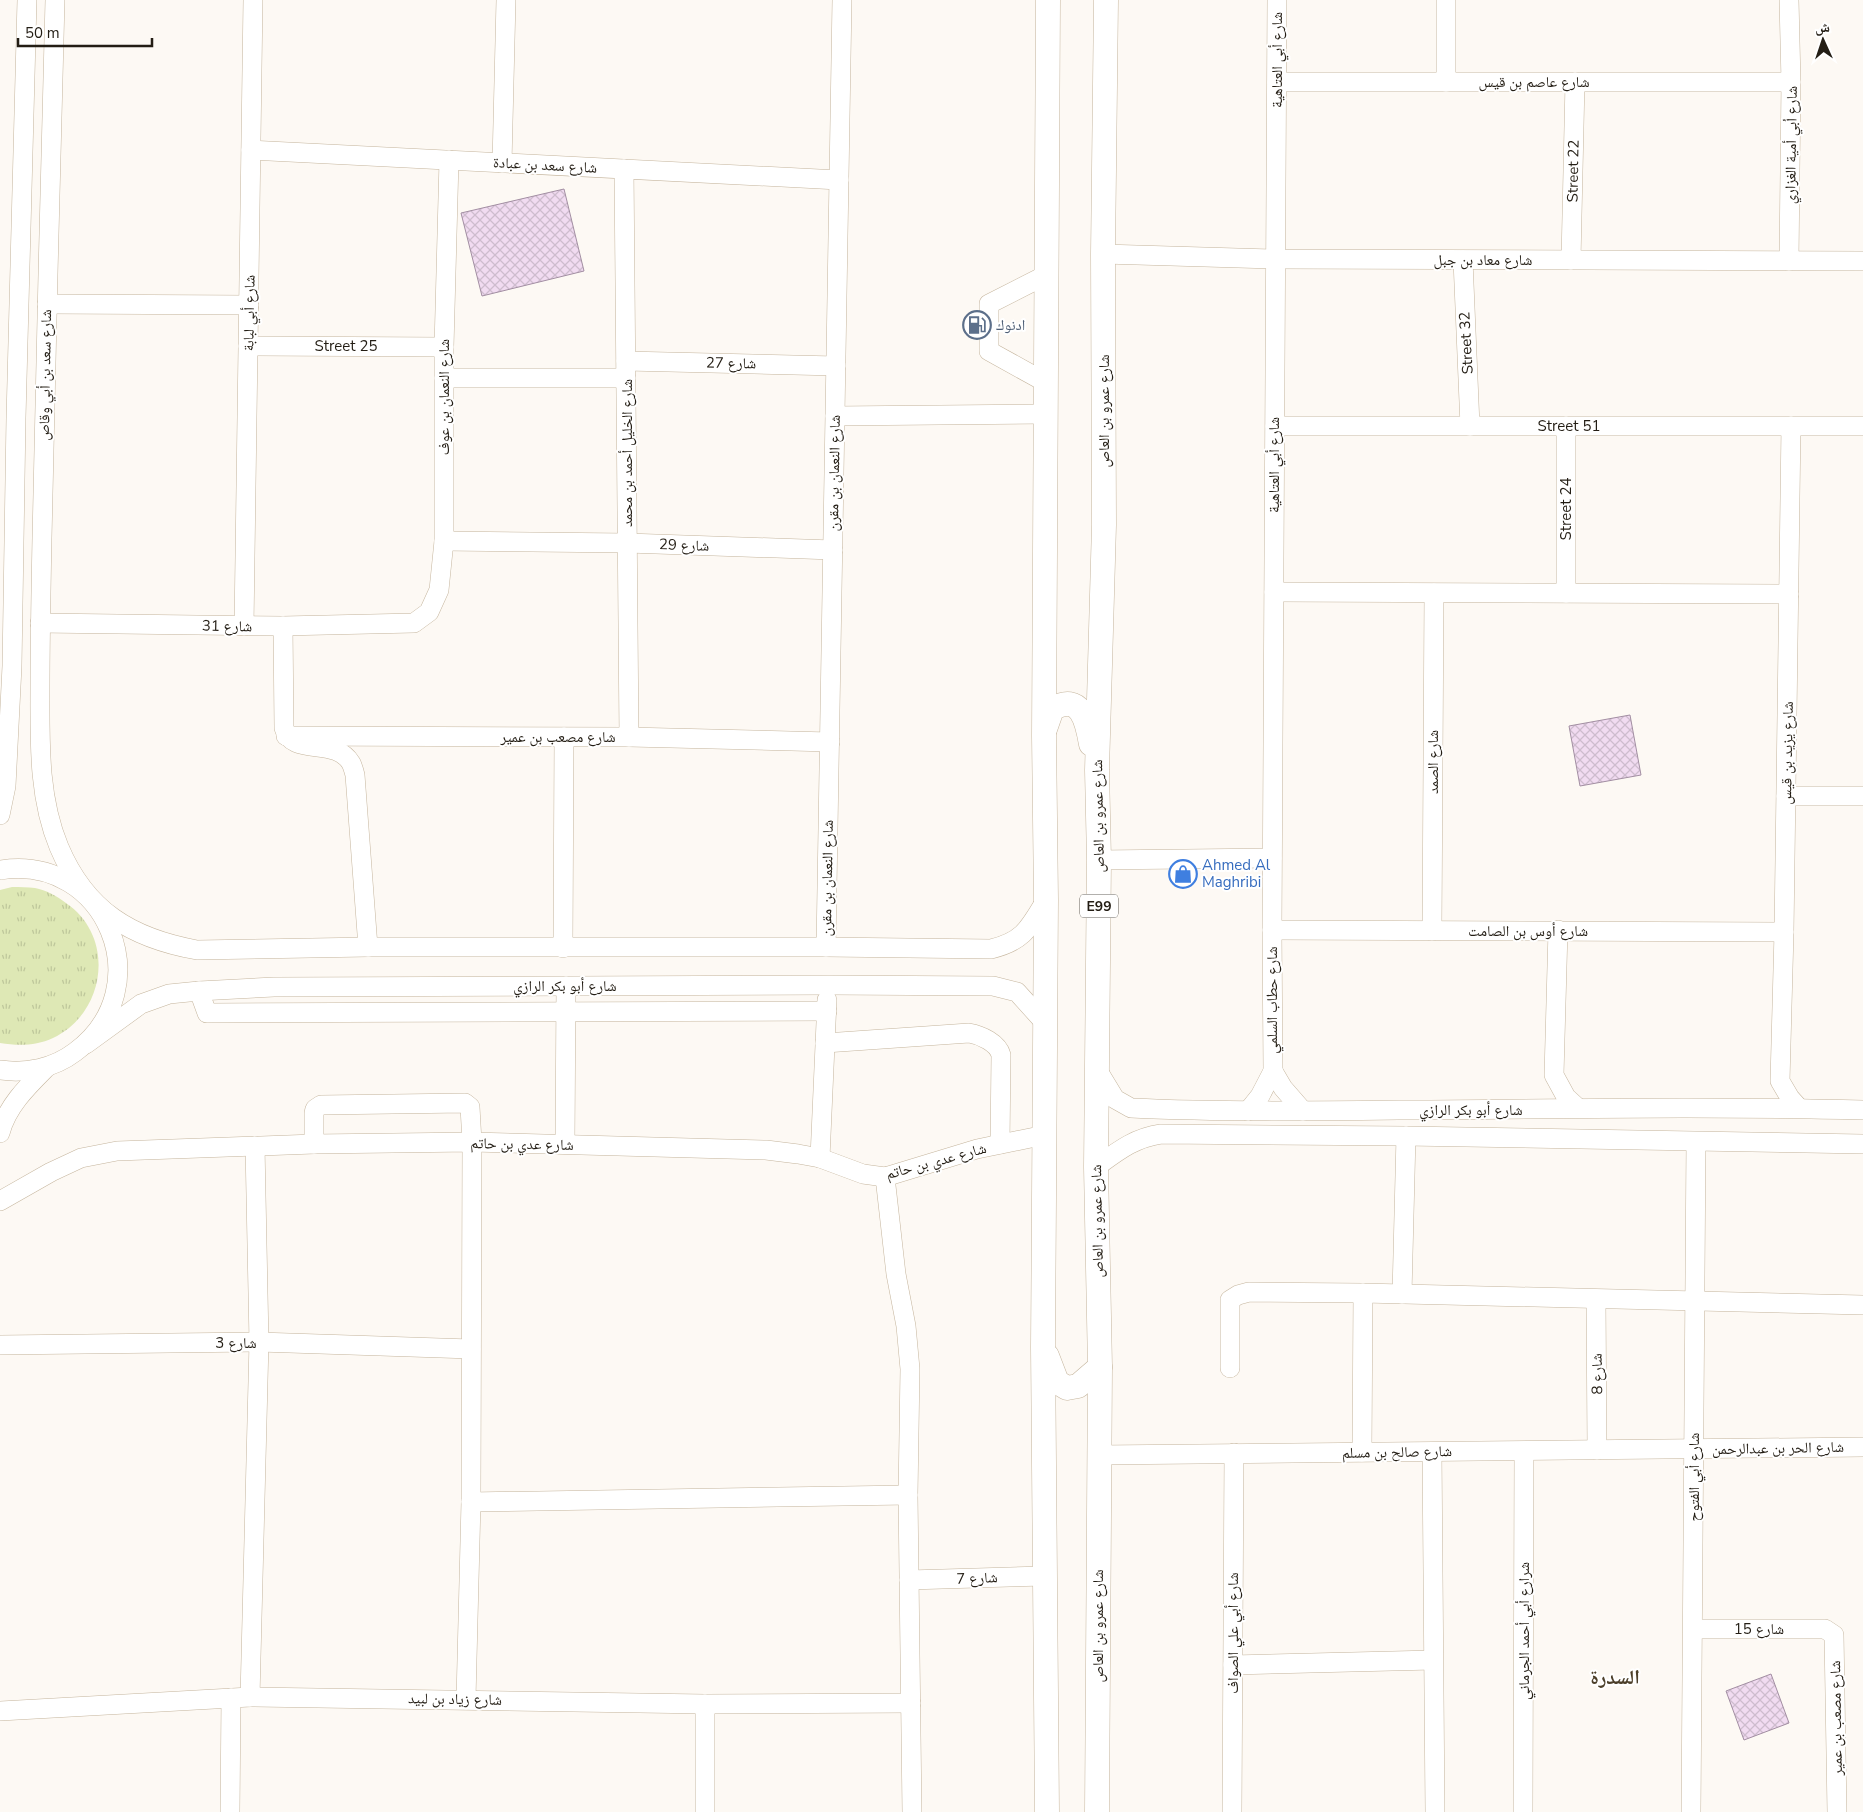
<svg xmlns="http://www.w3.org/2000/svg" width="1863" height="1812" viewBox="0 0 1863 1812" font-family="'Nunito Sans','Noto Naskh Arabic',sans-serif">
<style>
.grass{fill:url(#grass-tufts)}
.building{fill:url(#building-cross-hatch);stroke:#a28ea2}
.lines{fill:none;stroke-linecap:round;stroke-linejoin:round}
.minor-casing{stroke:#c5b59d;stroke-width:20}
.major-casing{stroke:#c5b59d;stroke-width:25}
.minor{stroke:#fff;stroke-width:19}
.major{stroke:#fff;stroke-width:24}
.labels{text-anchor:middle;stroke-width:4;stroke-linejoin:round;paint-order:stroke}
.shield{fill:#fff;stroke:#65615a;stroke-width:1}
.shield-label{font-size:14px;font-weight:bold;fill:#231d14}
.street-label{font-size:15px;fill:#231d14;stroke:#fff}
.service-label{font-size:15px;fill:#4e5e75;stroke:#fff;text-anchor:start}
.shop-label{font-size:15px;fill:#366cbe;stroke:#fff;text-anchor:start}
.district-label{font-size:20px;font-weight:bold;fill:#4c3f2a;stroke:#fff}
</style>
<defs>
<pattern id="grass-tufts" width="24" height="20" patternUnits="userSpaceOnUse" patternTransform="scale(1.25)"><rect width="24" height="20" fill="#dee8b5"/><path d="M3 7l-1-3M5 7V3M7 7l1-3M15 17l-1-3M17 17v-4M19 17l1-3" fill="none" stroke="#bec79b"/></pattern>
<pattern id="building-cross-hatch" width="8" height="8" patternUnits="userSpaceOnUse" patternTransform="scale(1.25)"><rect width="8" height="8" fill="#f1dbf1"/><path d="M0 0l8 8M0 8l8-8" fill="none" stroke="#cebcce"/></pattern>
</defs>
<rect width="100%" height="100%" fill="#fdf9f4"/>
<!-- grass -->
<path class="grass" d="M12,887C20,887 28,887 35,888C46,890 57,896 66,903C116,937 106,1013 53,1038C36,1046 18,1046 0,1043V890Z"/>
<!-- building -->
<g class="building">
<polygon points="564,189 584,271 482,296 461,213"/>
<polygon points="1630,715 1641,775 1580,786 1569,726"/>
<polygon points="1771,1674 1789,1723 1744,1740 1726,1691"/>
</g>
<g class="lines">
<defs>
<g id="minor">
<path d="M55,0C50,179 46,359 42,538C41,589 40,639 40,689C40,741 38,797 59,847C86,911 131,938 197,950L368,947H826L991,949C1024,941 1029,928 1046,900"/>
<polyline points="1789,0 1791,82 1789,261"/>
<polyline points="1277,82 1791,82"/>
<polyline points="1446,82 1446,0"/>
<polyline points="251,150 839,180"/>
<polyline points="502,163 506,0"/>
<polyline points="624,169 629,737"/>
<polyline points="1103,254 1276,259 1863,261"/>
<polyline points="1463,260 1470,426"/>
<polyline points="1571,260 1575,82"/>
<polyline points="47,304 249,305"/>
<polyline points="248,346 444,347"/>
<polyline points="626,361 836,366"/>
<polyline points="444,378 626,378"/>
<polyline points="1045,382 989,351 989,304 1046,275"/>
<polyline points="835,416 1045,414"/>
<polyline points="1275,426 1863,426"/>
<polyline points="1791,426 1784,932 1780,1081 1790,1098 1799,1108"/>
<polyline points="444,541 627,543 833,550"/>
<polyline points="1274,592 1789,594"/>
<polyline points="1566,593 1566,426"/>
<polyline points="40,623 283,626 414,623 429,612 439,590 444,541 444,347 449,160"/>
<polyline points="244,626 253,0"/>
<path d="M283,626L284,728C292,758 335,736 351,763C353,767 354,771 355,775L368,947"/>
<polyline points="286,736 629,737 830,742"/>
<polyline points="1786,796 1863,796"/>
<polyline points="0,815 6,786 12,666 16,418 27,0"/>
<polyline points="1099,860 1272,858"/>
<path d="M0,870C106,853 162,988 75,1052C54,1068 26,1074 0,1070"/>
<polyline points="1272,930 1784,932"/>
<polyline points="1558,930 1554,1075 1566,1097 1578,1108"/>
<polyline points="1432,931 1434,593"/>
<polyline points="826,947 842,0"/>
<polyline points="563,948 564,737"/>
<polyline points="199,991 207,1013 827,1011"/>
<path d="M825,1043L969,1033C981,1035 998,1043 1001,1055L1000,1144"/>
<polyline points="86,1044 141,1004 169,994 199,991 274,987 829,985 993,986 1017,992 1045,1023"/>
<path d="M1098,1071L1115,1099L1131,1108C1220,1112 1309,1111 1399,1110C1553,1109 1708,1106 1863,1110"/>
<polyline points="1273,1071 1283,1088 1303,1111"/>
<polyline points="1248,1111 1260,1096 1273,1071 1272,930 1277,0"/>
<path d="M0,1133C7,1106 28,1086 47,1067"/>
<polyline points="314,1144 314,1113 315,1109 321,1105 465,1103 470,1107 472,1142 471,1502 466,1699"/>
<polyline points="565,1144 566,986"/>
<polyline points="820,1158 827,1000"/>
<path d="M1096,1167C1118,1151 1134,1138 1161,1134L1406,1136L1863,1144"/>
<polyline points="885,1177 896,1274 906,1326 910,1369 908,1495 912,1812"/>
<polyline points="0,1201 51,1172 81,1158 117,1151 314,1144 472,1142 766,1150 798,1154 820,1158 863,1174 885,1177 977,1149 1045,1135"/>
<polyline points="1402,1294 1406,1136"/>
<polyline points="1596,1299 1597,1450"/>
<polyline points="0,1345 259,1342 471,1349"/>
<polyline points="1230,1368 1230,1300 1238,1295 1249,1292 1363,1293 1863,1305"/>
<polyline points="1362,1452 1363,1293"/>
<polyline points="1432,1452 1435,1812"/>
<polyline points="1100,1455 1863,1447"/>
<polyline points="471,1502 908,1495"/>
<polyline points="909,1580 1045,1576"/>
<polyline points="1693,1629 1825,1629 1834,1635 1837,1812"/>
<polyline points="1233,1665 1433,1660"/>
<polyline points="250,1697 259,1342 255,1146"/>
<polyline points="0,1711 250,1697 705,1704 911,1703"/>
<polyline points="230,1812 231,1698"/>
<polyline points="705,1812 705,1704"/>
<polyline points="1232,1812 1234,1453"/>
<polyline points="1523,1812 1524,1451"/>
<polyline points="1691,1812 1696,1142"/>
</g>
<g id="major">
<path d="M1045,729L1052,709C1081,692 1087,721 1091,744"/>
<polyline points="1047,1356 1057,1382 1067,1388 1078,1386 1100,1367"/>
<polyline points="1047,1812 1043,1347 1046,900 1044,735 1048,0"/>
<polyline points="1097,1812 1100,1367 1096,1167 1099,860 1097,770 1104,525 1103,254 1106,0"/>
</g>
</defs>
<!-- minor casing -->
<use href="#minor" class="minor-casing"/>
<!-- major casing -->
<use href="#major" class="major-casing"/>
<!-- minor -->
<use href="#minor" class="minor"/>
<!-- major -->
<use href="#major" class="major"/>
</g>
<!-- icons -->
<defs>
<symbol id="fuel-ring" viewBox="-11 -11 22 22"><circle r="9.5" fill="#fff" stroke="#5c6f8a" stroke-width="1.5"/><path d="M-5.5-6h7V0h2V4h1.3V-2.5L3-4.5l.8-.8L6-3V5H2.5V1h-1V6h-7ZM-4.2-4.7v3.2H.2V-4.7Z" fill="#5c6f8a"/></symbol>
<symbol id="shop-ring" viewBox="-11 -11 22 22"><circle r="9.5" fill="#fff" stroke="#3f7fe0" stroke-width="1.5"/><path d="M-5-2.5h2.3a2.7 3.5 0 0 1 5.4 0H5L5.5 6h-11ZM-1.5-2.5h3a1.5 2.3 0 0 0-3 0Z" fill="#3f7fe0"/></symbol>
</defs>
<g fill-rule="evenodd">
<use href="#fuel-ring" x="961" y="309" width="32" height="32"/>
<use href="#shop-ring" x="1167" y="858" width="32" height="32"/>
</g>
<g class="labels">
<!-- shield labels -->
<rect class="shield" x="1080" y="894.5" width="38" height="23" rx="4"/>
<g class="shield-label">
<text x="1099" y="911">E99</text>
</g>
<!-- street labels -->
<g class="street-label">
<text transform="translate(1277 60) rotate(-90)" y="5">شارع أبي العتاهية</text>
<text x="1534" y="87">شارع عاصم بن قيس</text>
<text transform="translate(1791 145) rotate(-89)" y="5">شارع أبي أمية الغزاري</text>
<text transform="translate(545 165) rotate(3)" y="5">شارع سعد بن عبادة</text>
<text transform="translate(1573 171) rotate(-89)" y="5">Street 22</text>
<text x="1483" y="265">شارع معاد بن جبل</text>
<text transform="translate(249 313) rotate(-89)" y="5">شارع أبي لبابة</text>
<text transform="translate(1466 343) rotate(-93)" y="5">Street 32</text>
<text x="346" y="351">Street 25</text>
<text transform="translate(731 363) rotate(1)" y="5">شارع 27</text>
<text transform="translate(45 375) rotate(-89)" y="5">شارع سعد بن أبي وقاص</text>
<text transform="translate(444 397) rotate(-90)" y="5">شارع النعمان بن عوف</text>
<text transform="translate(1104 411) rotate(-90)" y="5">شارع عمرو بن العاص</text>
<text x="1569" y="431">Street 51</text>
<text transform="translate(627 453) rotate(-90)" y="5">شارع الخليل أحمد بن محمد</text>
<text transform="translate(1274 465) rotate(-90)" y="5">شارع أبي العتاهية</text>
<text transform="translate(834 473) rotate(-89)" y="5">شارع النعمان بن مقرن</text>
<text transform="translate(1566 509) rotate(-90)" y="5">Street 24</text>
<text transform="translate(684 545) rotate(2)" y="5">شارع 29</text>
<text transform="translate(227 626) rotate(1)" y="5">شارع 31</text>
<text x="558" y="742">شارع مصعب بن عمير</text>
<text transform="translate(1787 753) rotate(-89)" y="5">شارع يزيد بن قيس</text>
<text transform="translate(1433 762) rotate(-90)" y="5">شارع الصمد</text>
<text transform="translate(1098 816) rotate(-91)" y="5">شارع عمرو بن العاص</text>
<text transform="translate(827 878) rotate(-89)" y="5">شارع النعمان بن مقرن</text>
<text x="1528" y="936">شارع أوس بن الصامت</text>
<text x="565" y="991">شارع أبو بكر الرازي</text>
<text transform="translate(1272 1000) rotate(-90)" y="5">شارع حطاب السلمي</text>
<text x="1471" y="1115">شارع أبو بكر الرازي</text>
<text transform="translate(522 1144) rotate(1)" y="5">شارع عدي بن حاتم</text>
<text transform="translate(936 1161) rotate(-15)" y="5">شارع عدي بن حاتم</text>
<text transform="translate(1097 1221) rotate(-91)" y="5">شارع عمرو بن العاص</text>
<text x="236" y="1348">شارع 3</text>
<text transform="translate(1597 1374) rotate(-91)" y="5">شارع 8</text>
<text transform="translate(1778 1448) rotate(-1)" y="5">شارع الحر بن عبدالرحمن</text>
<text transform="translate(1397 1452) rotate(-1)" y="5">شارع صالح بن مسلم</text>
<text transform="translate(1694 1477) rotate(-90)" y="5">شارع أبي الفتوح</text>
<text transform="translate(977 1578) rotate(-2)" y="5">شارع 7</text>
<text transform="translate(1098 1626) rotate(-90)" y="5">شارع عمرو بن العاص</text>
<text x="1759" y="1634">شارع 15</text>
<text transform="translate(1524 1631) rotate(-90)" y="5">شرارع أبي أحمد الجرماني</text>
<text transform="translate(1233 1633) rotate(-90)" y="5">شارع أبي علي الصواف</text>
<text transform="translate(455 1699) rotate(1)" y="5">شارع زياد بن لبيد</text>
<text transform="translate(1836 1718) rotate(-91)" y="5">شارع مصعب بن عمير</text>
</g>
<!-- service labels -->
<g class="service-label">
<text x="996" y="330">ادنوك</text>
</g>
<!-- shop labels -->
<g class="shop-label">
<text x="1202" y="870">Ahmed Al<tspan x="1202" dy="17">Maghribi</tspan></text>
</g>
<!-- district labels -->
<g class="district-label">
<text x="1615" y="1684">السدرة</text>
</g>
</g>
<!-- north arrow -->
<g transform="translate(1823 40) rotate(357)" stroke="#ffffff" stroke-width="4" paint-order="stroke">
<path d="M0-4L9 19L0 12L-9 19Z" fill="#231d14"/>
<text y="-8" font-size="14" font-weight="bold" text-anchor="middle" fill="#231d14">ش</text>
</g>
<!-- scale -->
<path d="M18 38v8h134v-8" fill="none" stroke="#231d14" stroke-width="2.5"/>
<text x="25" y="38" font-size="15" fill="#231d14" stroke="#ffffff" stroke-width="4" paint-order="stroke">50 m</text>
</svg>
